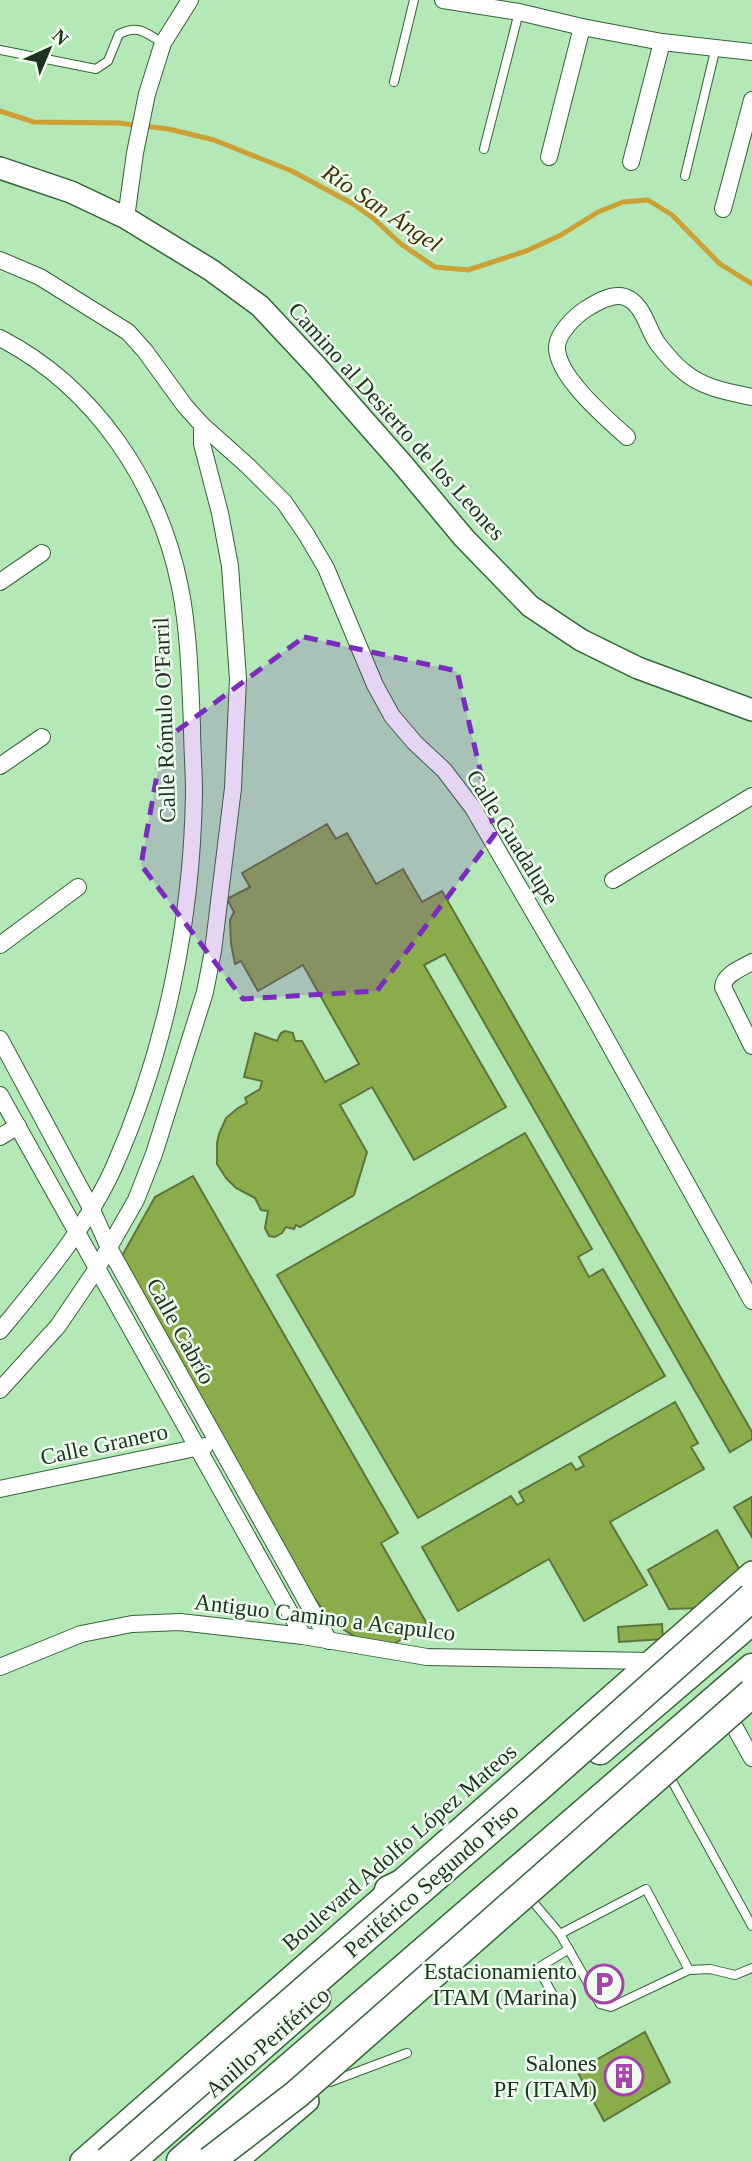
<svg xmlns="http://www.w3.org/2000/svg" width="752" height="2161" viewBox="0 0 752 2161" font-family="'Times New Roman',serif">
<style>
.lines{fill:none;stroke-linecap:round;stroke-linejoin:round}
.stream{stroke:#cca034;stroke-width:5}
.building{fill:#8aac4b;stroke:#5f743a;stroke-width:2}
.service-casing{stroke:#346338;stroke-width:10}
.minor-casing{stroke:#346338;stroke-width:18}
.secondary-casing{stroke:#346338;stroke-width:24}
.motorway-casing{stroke:#346338;stroke-width:31}
.service{stroke:#fff;stroke-width:8}
.minor{stroke:#fff;stroke-width:16}
.secondary{stroke:#fff;stroke-width:21}
.motorway{stroke:#fff;stroke-width:28}
.motorway-bridge-casing{stroke:#346338;stroke-width:31;stroke-linecap:butt}
.motorway-bridge{stroke:#fff;stroke-width:28}
.marked{fill:#7b2cbf;fill-opacity:0.2;stroke:#7b2cbf;stroke-width:5;stroke-dasharray:14 9;stroke-linejoin:round}
.labels{text-anchor:middle;stroke-width:5;stroke-linejoin:round;paint-order:stroke}
.street-label{font-size:23px;fill:#1e321f;stroke:#effeef}
.poi-label{font-size:23px;fill:#1e321f;stroke:#effeef;text-anchor:end}
.water-label{font-size:24px;font-style:italic;fill:#433203;stroke:#effeef}
</style>
<rect width="100%" height="100%" fill="#b4e8b6"/>
<g class="lines">
<!-- stream -->
<polyline class="stream" points="0,111 34,122 119,123 169,129 214,140 292,171 353,204 373,218 401,244 435,267 468,270 526,251 561,235 598,212 623,202 648,200 672,215 720,264 752,284"/>
</g>
<!-- building -->
<g class="building">
<polygon points="327,824 336,839 347,833 376,884 403,869 422,902 442,891 752,1432 752,1439 730,1452 445,954 424,965 506,1107 414,1160 372,1087 340,1105 367,1152 354,1195 300,1227 296,1225 294,1229 286,1227 282,1233 275,1237 269,1236 265,1228 268,1211 261,1210 255,1198 236,1188 226,1178 217,1164 217,1143 219,1134 226,1118 238,1108 247,1103 245,1098 260,1089 262,1081 244,1077 255,1033 277,1041 281,1033 285,1031 293,1033 295,1041 302,1041 325,1082 359,1064 303,965 258,991 241,961 235,964 231,944 230,920 234,912 227,899 250,887 242,873"/>
<polygon points="525,1133 592,1249 578,1257 589,1277 603,1269 665,1376 418,1518 277,1275"/>
<polygon points="193,1176 398,1533 381,1543 427,1624 392,1645 360,1640 332,1622 312,1595 122,1256 155,1197"/>
<polygon points="675,1402 698,1443 691,1447 704,1469 610,1522 647,1585 584,1621 549,1559 458,1611 422,1547 511,1496 517,1505 524,1501 519,1492 571,1463 576,1470 584,1466 579,1457"/>
<polygon points="752,1497 752,1537 734,1507"/>
<polygon points="717,1530 741,1572 702,1608 669,1609 648,1570"/>
<polygon points="662,1624 663,1639 619,1642 618,1627"/>
<polygon points="645,2032 670,2082 604,2121 577,2071"/>
</g>
<g class="lines">
<defs>
<g id="service">
<path d="M0,50L96,69L108,61L119,34C139,24 145,33 163,43"/>
<polyline points="394,82 414,0"/>
<polyline points="484,149 519,12"/>
<polyline points="685,176 716,47"/>
<polyline points="672,1781 752,1926"/>
<polyline points="534,1903 560,1934 600,2004 611,2007 689,1970 710,1969 735,1975 752,1968"/>
<polyline points="560,1934 646,1889 689,1970"/>
<polyline points="553,1995 538,1968 569,1949"/>
<polyline points="330,2082 407,2053"/>
</g>
<g id="minor">
<polyline points="443,0 519,12 582,27 662,42 752,52"/>
<polyline points="549,157 582,27"/>
<polyline points="631,162 662,42"/>
<polyline points="723,209 752,100"/>
<polyline points="126,218 135,153 147,94 163,43 190,0"/>
<polyline points="0,260 40,277 128,332 145,351 185,406 202,425 202,444 220,513 230,566 238,679 233,788 213,951 205,992 154,1154 136,1200 96,1270 58,1326 0,1390"/>
<path d="M0,338C95,387 159,483 180,587C189,632 190,680 192,726C192,748 194,771 194,793C192,920 166,1050 114,1167C87,1227 42,1280 0,1331"/>
<polyline points="202,425 248,466 284,502 306,534 326,568 375,685 392,716 415,743 444,770 473,808 583,997 752,1301"/>
<path d="M627,437C608,420 555,375 557,346C558,333 575,316 586,309C597,302 612,293 625,297C644,304 647,329 658,344C665,353 674,364 683,371C702,388 729,392 752,397"/>
<polyline points="0,582 42,553"/>
<polyline points="0,766 42,737"/>
<polyline points="613,880 752,796"/>
<polyline points="0,945 78,887"/>
<path d="M752,962C742,968 724,974 723,987L752,1046"/>
<polyline points="0,1039 92,1210 109,1248 329,1641"/>
<polyline points="0,1095 303,1636"/>
<polyline points="0,1137 18,1126"/>
<polyline points="0,1489 205,1446"/>
<polyline points="0,1667 81,1634 132,1624 180,1622 303,1636 427,1657 651,1661"/>
<polyline points="734,1726 752,1758"/>
</g>
<g id="secondary">
<polyline points="0,168 71,192 126,218 211,270 260,306 317,367 404,466 464,538 530,606 581,640 638,668 752,710"/>
<polyline points="81,2161 752,1572"/>
<polyline points="237,2161 308,2101"/>
</g>
<g id="motorway">
<polyline points="600,1750 752,1620"/>
<polyline points="389,1890 445,1863"/>
<polyline points="131,2161 316,1998"/>
<polyline points="181,2161 752,1668"/>
</g>
</defs>
<!-- service casing -->
<use href="#service" class="service-casing"/>
<!-- minor casing -->
<use href="#minor" class="minor-casing"/>
<!-- secondary casing -->
<use href="#secondary" class="secondary-casing"/>
<!-- motorway casing -->
<use href="#motorway" class="motorway-casing"/>
<!-- service -->
<use href="#service" class="service"/>
<!-- minor -->
<use href="#minor" class="minor"/>
<!-- secondary -->
<use href="#secondary" class="secondary"/>
<!-- motorway -->
<use href="#motorway" class="motorway"/>
<defs>
<g id="motorway-bridge">
<polyline points="108,2161 541,1785 752,1597"/>
<polyline points="210,2161 297,2094 752,1693"/>
</g>
</defs>
<!-- motorway-bridge casing -->
<use href="#motorway-bridge" class="motorway-bridge-casing"/>
<!-- motorway-bridge -->
<use href="#motorway-bridge" class="motorway-bridge"/>
</g>
<!-- marked area -->
<path class="marked" d="M304,637L457,671L495,834L377,991L243,999L141,865L163,741Z"/>
<!-- icons -->
<defs>
<symbol id="parking-ring" viewBox="-11 -11 22 22"><circle r="9.5" fill="#effeef" stroke="#a644ab" stroke-width="1.5"/><path d="M-3.5-5.5H1a3.5 3.5 0 0 1 0 7H-1V5.5H-3.5ZM-1-3.4V-.6H.8a1.4 1.4 0 0 0 0-2.8Z" fill="#a644ab"/></symbol>
<symbol id="building-ring" viewBox="-11 -11 22 22"><circle r="9.5" fill="#effeef" stroke="#a644ab" stroke-width="1.5"/><path d="M-4-6H4V6H1V3H-1V6H-4ZM-2.5-4.3h1.7v1.8h-1.7ZM.8-4.3h1.7v1.8H.8ZM-2.5-1h1.7V.8h-1.7ZM.8-1h1.7V.8H.8Z" fill="#a644ab"/></symbol>
</defs>
<g fill-rule="evenodd">
<use href="#parking-ring" x="582" y="1962" width="44" height="44"/>
<use href="#building-ring" x="602" y="2054" width="44" height="44"/>
</g>
<g class="labels">
<!-- street labels -->
<g class="street-label">
<text transform="translate(397 421) rotate(48)" y="8">Camino al Desierto de los Leones</text>
<text transform="translate(164 720) rotate(-92)" y="8">Calle Rómulo O'Farril</text>
<text transform="translate(513 837) rotate(58)" y="8">Calle Guadalupe</text>
<text transform="translate(181 1331) rotate(61)" y="8">Calle Cabrío</text>
<text transform="translate(104 1444) rotate(-12)" y="8">Calle Granero</text>
<text transform="translate(325 1617) rotate(7)" y="8">Antiguo Camino a Acapulco</text>
<text transform="translate(399 1847) rotate(-41)" y="8">Boulevard Adolfo López Mateos</text>
<text transform="translate(431 1880) rotate(-41)" y="8">Periférico Segundo Piso</text>
<text transform="translate(267 2042) rotate(-41)" y="8">Anillo Periférico</text>
</g>
<!-- poi labels -->
<g class="poi-label">
<text x="577" y="1979">Estacionamiento<tspan x="577" dy="26">ITAM (Marina)</tspan></text>
<text x="597" y="2071">Salones<tspan x="597" dy="26">PF (ITAM)</tspan></text>
</g>
<!-- water labels -->
<g class="water-label">
<text transform="translate(382 208) rotate(34)" y="8">Río San Ángel</text>
</g>
</g>
<!-- north arrow -->
<g transform="translate(49 49) rotate(44)" stroke="#effeef" stroke-width="5" paint-order="stroke">
<path d="M0-5L12 26L0 18L-12 26Z" fill="#1e321f"/>
<text y="-10" font-size="19" font-weight="bold" text-anchor="middle" fill="#1e321f">N</text>
</g>
</svg>
